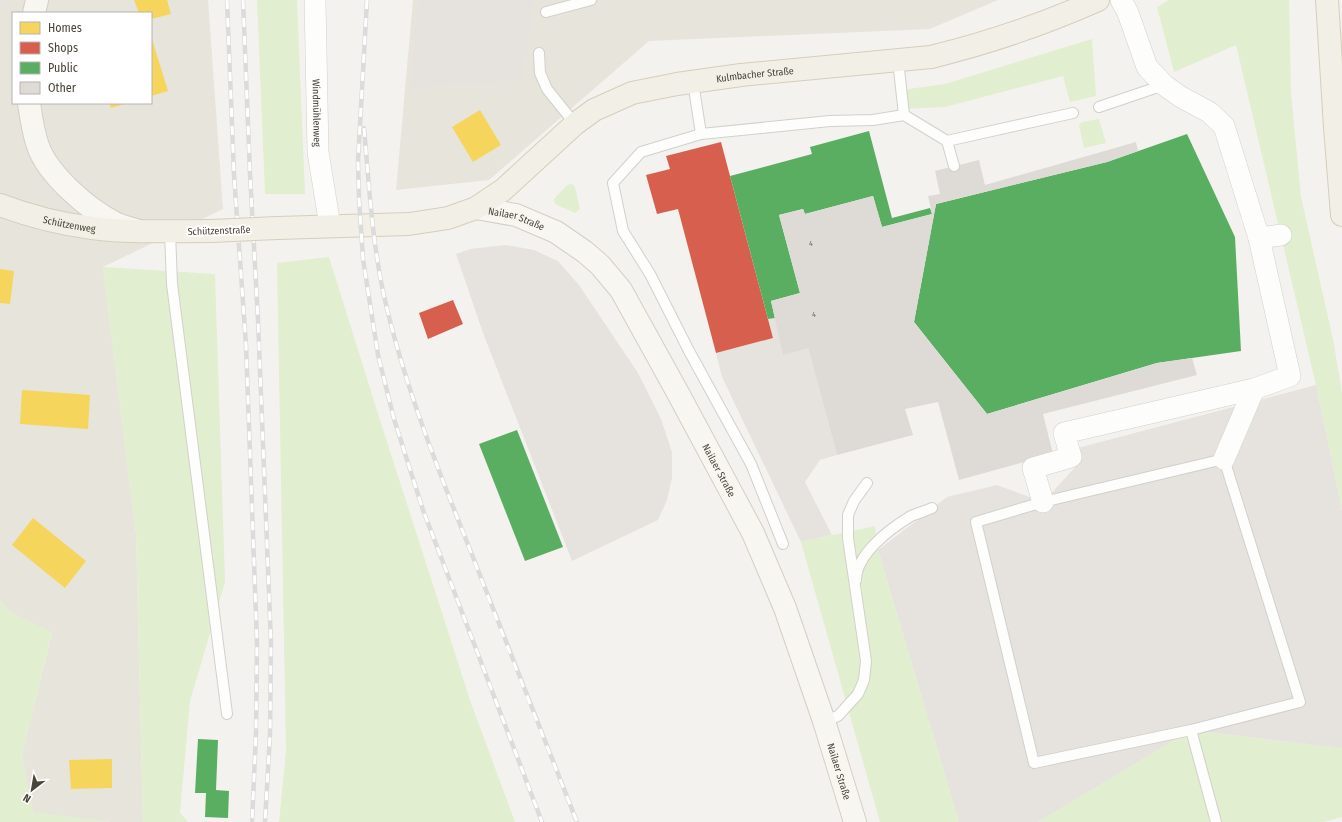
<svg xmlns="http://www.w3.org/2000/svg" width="1342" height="822" viewBox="0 0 1342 822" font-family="'Fira Sans Condensed',sans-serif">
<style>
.residential{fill:#e7e4dc;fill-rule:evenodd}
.green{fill:#e1eecf}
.parking{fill:#e6e3df}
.homes{fill:#f6d55c}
.shops{fill:#d6604d}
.public{fill:#5aae61}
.building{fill:#dedbd6}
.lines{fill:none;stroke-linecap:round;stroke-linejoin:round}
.lane-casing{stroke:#d2d0cb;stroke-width:12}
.street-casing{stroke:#d2d0cb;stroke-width:22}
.secondary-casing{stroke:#d3cfc5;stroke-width:24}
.primary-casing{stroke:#d6cebb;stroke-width:24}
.lane{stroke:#fdfdfc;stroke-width:10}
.street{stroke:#fdfdfc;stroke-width:21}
.secondary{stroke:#f7f6f1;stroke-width:22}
.primary{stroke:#f2efe6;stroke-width:22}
.rail-casing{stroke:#dbdbda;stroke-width:4.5}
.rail{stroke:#fff;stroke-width:3;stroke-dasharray:9;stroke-linecap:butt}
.primary-bridge-casing{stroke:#d6cebb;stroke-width:24;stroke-linecap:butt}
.primary-bridge{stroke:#f2efe6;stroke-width:22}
.labels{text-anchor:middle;stroke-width:4;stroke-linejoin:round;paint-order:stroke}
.number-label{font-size:8px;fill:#706a61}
.street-label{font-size:10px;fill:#4b4439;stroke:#fff}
</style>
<rect width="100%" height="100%" fill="#f4f2ee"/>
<!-- residential -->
<g class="residential">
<path d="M0,0H208L223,209L103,267L136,533L143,822H112L33,813L22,755L52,633L12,613L0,601ZM13,13H151V103H13Z"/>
<polygon points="413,0 998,0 930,29 649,41 489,180 396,190"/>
</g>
<!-- green -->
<g class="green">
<polygon points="257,0 297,0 305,194 265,194"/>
<polygon points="1169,0 1289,0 1291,93 1301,197 1333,339 1342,393 1342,511 1316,385 1236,45 1174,72 1157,7"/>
<polygon points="1092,39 1096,96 1070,102 1063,76 945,107 904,109 901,90 945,84"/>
<polygon points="1099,119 1106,143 1084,148 1079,125 1082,122"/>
<polygon points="572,184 575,187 580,209 575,213 555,204 554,199 567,185"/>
<polygon points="329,257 379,417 471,703 515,822 279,822 286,751 277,263"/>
<polygon points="103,267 215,274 225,582 190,701 180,813 188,822 143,822 136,533"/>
<polygon points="875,526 878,550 959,822 880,822 801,542"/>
<polygon points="0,601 12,613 52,632 22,755 33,812 112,822 0,822"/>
<polygon points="1191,730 1342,748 1342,817 1323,822 1038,822"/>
</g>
<!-- parking -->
<g class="parking">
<polygon points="418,0 535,0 522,80 410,88"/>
<polygon points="506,245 534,250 558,261 579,285 638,373 661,419 672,452 672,478 667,500 658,520 572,561 483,333 456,254 470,249"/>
<polygon points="775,318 808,348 837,455 820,460 805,482 832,535 801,542 722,377 716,353 773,338 768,319"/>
<polygon points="1316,385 1342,511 1342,748 1191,730 1038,822 959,822 878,550 947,497 997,485 1043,502 1079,463 1074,449"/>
</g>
<!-- homes -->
<g class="homes">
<polygon points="134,0 167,0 171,14 151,19 151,13 139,13"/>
<polygon points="151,36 168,91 151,96"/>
<polygon points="109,103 127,103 111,108"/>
<polygon points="480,110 501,145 473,162 452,127"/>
<polygon points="0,269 14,271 10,304 0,303"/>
<polygon points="22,390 90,395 88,429 20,424"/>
<polygon points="33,518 86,561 65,588 12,545"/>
<polygon points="112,759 112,788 71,789 69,760"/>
</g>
<!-- shops -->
<g class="shops">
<polygon points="721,142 773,338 716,353 678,209 657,214 646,175 670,169 666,156"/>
<polygon points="453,300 463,324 428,339 419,313"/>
</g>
<!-- public -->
<g class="public">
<polygon points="869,131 892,218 930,208 932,214 882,227 873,196 805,214 803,209 779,215 800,293 771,301 775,318 768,319 730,176 812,154 810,147"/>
<polygon points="1187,134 1235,237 1241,351 1157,363 987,414 914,322 936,204 1107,162"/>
<polygon points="517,430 563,547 525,561 479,444"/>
<polygon points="198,739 218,740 216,790 229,791 228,818 205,817 206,793 195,793"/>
</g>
<!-- building -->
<polygon class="building" points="1136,142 1138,151 1107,162 936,204 914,322 987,414 1157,363 1192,358 1197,375 1043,414 1053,454 959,480 938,402 905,409 913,435 837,455 808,348 783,355 771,301 800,293 779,215 803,209 805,214 873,196 882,227 932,214 928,196 940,194 935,171 979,160 985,185"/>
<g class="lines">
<defs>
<g id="lane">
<polyline points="546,12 591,0"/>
<polyline points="539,53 540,73 547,89 575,124"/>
<polyline points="898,60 904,115"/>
<polyline points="693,82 701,134 830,121 873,120 904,115 947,141 1073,113"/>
<polyline points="1099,107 1164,85"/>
<polyline points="701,134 641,152 613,183 623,231 650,274 689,351 751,464 783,544"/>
<polyline points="947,141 954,166"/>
<polyline points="170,232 172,284 227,714"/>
<polygon points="1224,459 1300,702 1191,730 1034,763 976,522 1043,502"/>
<path d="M856,580C856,554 891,528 911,516C918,513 925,511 932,508"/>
<polyline points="824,721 838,716 858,694 864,680 866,661 848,538 848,515 854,501 867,483"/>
<polyline points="1191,730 1216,822"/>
</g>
<g id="street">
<path id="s1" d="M315,0L318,152L330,226"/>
<polyline points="1259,238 1281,235"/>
<polyline points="1224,459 1254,389"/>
<polyline points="1043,502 1033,468 1071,457 1064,433 1254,389 1290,376 1259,238 1224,126 1209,112 1181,97 1164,85 1147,67 1128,13 1121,0"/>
</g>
<g id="secondary">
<polyline points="34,13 37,0"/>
<path d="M29,103C31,117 33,132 38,146C48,175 88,209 115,223C122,226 129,228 136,230"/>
<path id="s2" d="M476,208L516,215L556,232L585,252L600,265L621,290L679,395L753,533L785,608L824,721L855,822"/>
</g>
<g id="primary">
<polyline points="1327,0 1335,127 1342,215"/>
<path id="s3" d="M0,205C29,216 61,224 92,228C131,233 171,231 211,231"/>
<path id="s4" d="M278,228L409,224L448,218L476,208L503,190L575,124L594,110L632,93L677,84L741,75L931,57C988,43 1044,24 1098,0"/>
</g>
</defs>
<!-- lane casing -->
<use href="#lane" class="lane-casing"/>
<!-- street casing -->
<use href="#street" class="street-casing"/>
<!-- secondary casing -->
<use href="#secondary" class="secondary-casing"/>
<!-- primary casing -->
<use href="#primary" class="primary-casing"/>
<!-- lane -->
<use href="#lane" class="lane"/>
<!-- street -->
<use href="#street" class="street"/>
<!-- secondary -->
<use href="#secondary" class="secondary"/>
<!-- primary -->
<use href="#primary" class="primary"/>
<defs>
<g id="rail">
<polyline points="227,0 234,175 246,345 257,643 256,734 252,822"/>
<polyline points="243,0 250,174 258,320 271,643 270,735 265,822"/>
<polyline points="367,0 358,161 359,199 363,259 378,355 394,419 423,510 542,822"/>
<path d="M364,128C369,184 372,241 384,296C403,380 435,462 467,542C503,636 540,729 577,822"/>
</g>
</defs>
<!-- rail casing -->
<use href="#rail" class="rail-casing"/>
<!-- rail -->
<use href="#rail" class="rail"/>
<defs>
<polyline id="primary-bridge" points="211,231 278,228"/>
</defs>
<!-- primary-bridge casing -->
<use href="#primary-bridge" class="primary-bridge-casing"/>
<!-- primary-bridge -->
<use href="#primary-bridge" class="primary-bridge"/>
</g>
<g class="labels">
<!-- number labels -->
<g class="number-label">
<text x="811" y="246">4</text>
<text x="814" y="317">4</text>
</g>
<!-- street labels -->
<g class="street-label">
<text dy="4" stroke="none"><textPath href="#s4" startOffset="520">Kulmbacher Straße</textPath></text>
<text dy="4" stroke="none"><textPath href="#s1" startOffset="113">Windmühlenweg</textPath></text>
<text dy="4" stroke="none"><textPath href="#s2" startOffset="42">Nailaer Straße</textPath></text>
<text dy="4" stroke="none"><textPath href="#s3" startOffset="72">Schützenweg</textPath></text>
<text transform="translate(219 230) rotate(-2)" y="4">Schützenstraße</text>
<text dy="4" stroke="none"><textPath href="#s2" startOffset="377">Nailaer Straße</textPath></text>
<text dy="4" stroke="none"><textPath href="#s2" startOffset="702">Nailaer Straße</textPath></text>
</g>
</g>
<!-- legend -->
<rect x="12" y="12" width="140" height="92" fill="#ffffff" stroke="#b7b4b0"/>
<rect x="20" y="22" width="20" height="12" fill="#f6d55c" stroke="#b7b4b0"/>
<text x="48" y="32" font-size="12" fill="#4b4439">Homes</text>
<rect x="20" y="42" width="20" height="12" fill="#d6604d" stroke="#b7b4b0"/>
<text x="48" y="52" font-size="12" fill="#4b4439">Shops</text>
<rect x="20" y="62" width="20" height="12" fill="#5aae61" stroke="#b7b4b0"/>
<text x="48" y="72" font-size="12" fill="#4b4439">Public</text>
<rect x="20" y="82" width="20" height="12" fill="#dedbd6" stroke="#b7b4b0"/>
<text x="48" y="92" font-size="12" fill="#4b4439">Other</text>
<!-- north arrow -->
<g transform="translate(32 790) rotate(211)" stroke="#ffffff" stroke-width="3" paint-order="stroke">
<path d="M0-3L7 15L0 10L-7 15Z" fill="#4b4439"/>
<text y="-6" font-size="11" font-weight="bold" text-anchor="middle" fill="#4b4439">N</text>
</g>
</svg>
